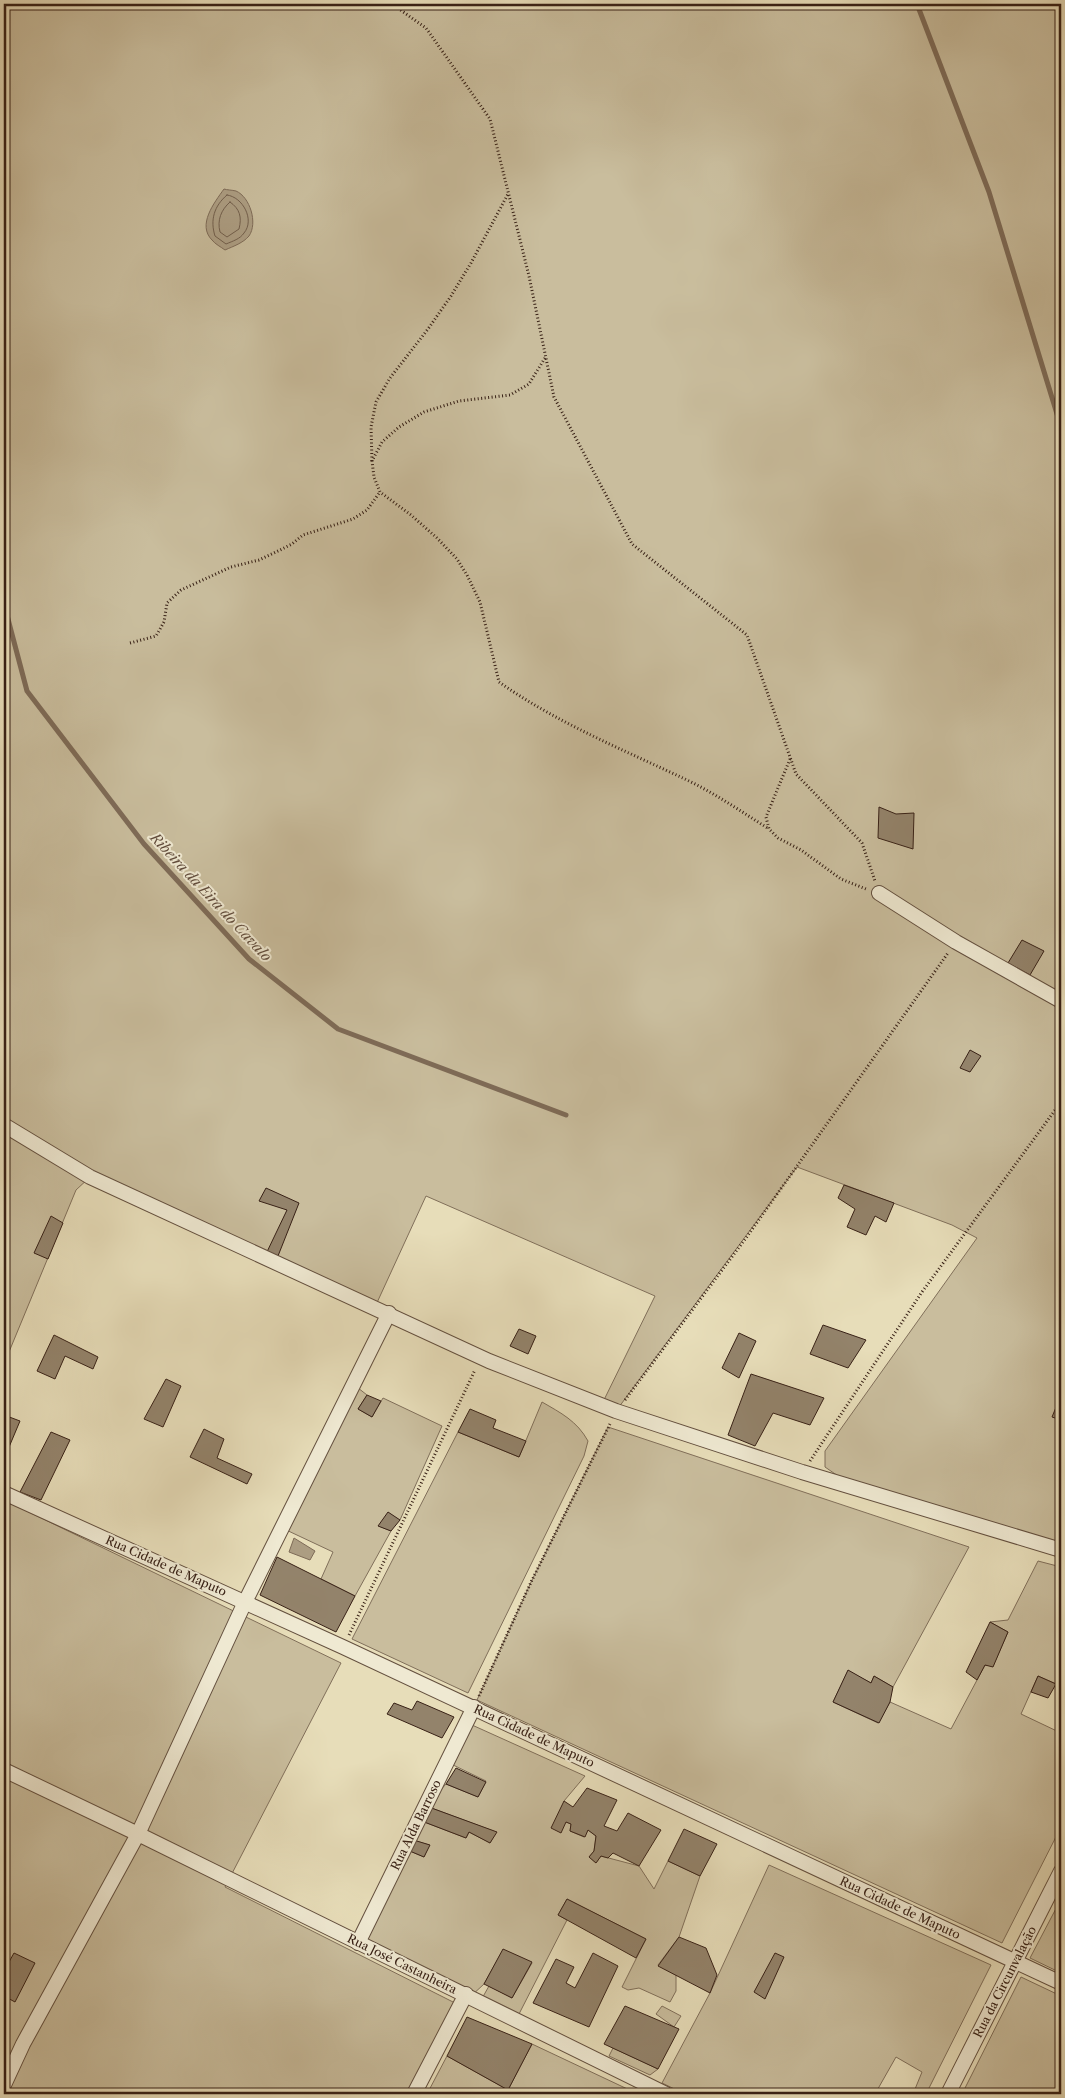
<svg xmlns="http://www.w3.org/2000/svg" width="1065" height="2098" viewBox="0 0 1065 2098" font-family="'Libre Caslon Text',serif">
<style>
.green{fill:#c9bd9d;stroke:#806f5a}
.water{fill:#ac9d82;stroke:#7e6b57}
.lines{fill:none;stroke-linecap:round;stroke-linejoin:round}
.shore{stroke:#725f4c;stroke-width:1}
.stream{stroke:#7e6b57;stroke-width:5}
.building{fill:#93836b;stroke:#382116}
.minor-casing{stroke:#64503f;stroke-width:16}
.path{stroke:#382116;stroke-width:3;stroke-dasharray:1 2.5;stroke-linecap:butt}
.minor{stroke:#efe9d2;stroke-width:14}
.labels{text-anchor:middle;stroke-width:4;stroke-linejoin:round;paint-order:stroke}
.street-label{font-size:12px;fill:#382116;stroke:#efe9d2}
.water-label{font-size:14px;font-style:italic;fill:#614c3c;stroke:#efe9d2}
</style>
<rect width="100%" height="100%" fill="#e7ddb9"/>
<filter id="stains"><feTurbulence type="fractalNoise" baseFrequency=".004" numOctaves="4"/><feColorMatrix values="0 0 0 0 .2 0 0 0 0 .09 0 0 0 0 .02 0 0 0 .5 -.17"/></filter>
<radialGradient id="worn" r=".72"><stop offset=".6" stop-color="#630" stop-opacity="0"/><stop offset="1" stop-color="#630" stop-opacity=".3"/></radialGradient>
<!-- green -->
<g class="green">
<polygon points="4,4 1061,4 1061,1542 1035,1537 841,1478 825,1467 825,1451 977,1238 952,1225 797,1167 616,1411 601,1406 655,1296 426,1196 375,1307 90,1177 76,1190 4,1364"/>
<polygon points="353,1384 367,1395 358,1409 372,1417 383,1398 442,1426 400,1520 379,1526 391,1531 355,1596 321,1579 333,1552 282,1528"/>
<path d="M542,1402C561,1413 577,1421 588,1441L584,1456L468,1693L352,1639L458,1432L519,1457Z"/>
<polygon points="608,1427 969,1547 893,1687 874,1676 871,1683 848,1671 833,1702 878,1723 890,1702 951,1729 985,1665 993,1666 1008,1632 990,1622 1008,1620 1038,1561 1061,1567 1061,1686 1038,1676 1021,1714 1061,1733 1061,1827 1002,1943 477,1700 532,1580"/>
<polygon points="4,1500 341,1663 225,1887 455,2003 409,2094 4,2094"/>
<polygon points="472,1725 585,1776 564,1801 566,1822 571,1824 570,1831 584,1837 588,1830 596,1836 594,1851 589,1857 596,1863 601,1856 639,1866 654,1889 668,1861 700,1876 679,1937 658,1965 676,1975 676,1991 670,2002 639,1988 628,1990 622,1987 646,1939 567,1899 558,1915 567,1920 519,2014 480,2002 489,1986 512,1998 532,1963 503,1950 484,1984 470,1997 358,1943 405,1849 424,1857 429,1845 410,1839 419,1820 466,1838 469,1832 490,1843 496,1832 426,1806 446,1784 478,1797 486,1781 447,1762"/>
<polygon points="769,1865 991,1965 926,2094 913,2094 922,2072 896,2057 875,2094 685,2094 662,2083 710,1993"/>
<polygon points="1061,1899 1061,1973 1030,1958"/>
<polygon points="1021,1977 1061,1996 1061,2094 962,2094"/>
<polygon points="662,2006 681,2016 674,2027 656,2014"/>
<polygon points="532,2044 638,2094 427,2094 447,2056 508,2090"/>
<polygon points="613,2048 658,2069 650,2075 609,2056"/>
</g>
<!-- water -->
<g class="water">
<path d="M224,189C227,190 232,190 236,191C250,197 258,223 249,236C243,243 234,246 225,250C221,247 215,244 212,240C197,225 214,203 224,189Z"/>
<polygon points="294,1538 315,1551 310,1560 289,1552"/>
</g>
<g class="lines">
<!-- shore -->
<g class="shore">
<path d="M227,195C243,197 255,220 244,233C240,239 233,241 226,244L215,236C210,220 214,206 227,195Z"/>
<path d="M230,202C240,209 242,217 239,229L227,237L220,232C217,220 221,210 230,202Z"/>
</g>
<!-- stream -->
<g class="stream">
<polyline points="917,4 989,192 1061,427"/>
<polyline points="4,604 27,691 144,844 249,959 338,1029 566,1115"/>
</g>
</g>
<!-- building -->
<g class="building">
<polygon points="879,807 896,814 914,813 913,849 878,838"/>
<polygon points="1022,940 1044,951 1030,975 1008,963"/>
<polygon points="970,1050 981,1056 970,1072 960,1068"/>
<polygon points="844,1185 894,1203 886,1222 875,1216 866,1235 847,1227 855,1209 838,1198"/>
<polygon points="266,1188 299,1203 276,1261 265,1256 287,1210 259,1201"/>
<polygon points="51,1216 63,1223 48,1259 34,1253"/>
<polygon points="823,1325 866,1340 848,1368 810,1354"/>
<polygon points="519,1329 536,1336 528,1354 510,1346"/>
<polygon points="739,1333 756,1341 739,1378 722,1368"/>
<polygon points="54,1335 98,1357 93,1369 65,1356 55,1379 37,1371"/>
<polygon points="751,1374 824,1398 810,1425 773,1413 755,1446 728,1435"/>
<polygon points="166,1379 181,1386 163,1427 144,1419"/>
<polygon points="367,1395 381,1401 372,1417 358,1409"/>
<polygon points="1059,1400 1061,1400 1061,1420 1052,1417"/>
<polygon points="470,1409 496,1420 493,1428 526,1441 519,1457 458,1432"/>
<polygon points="4,1415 20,1421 4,1459"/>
<polygon points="204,1429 224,1439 217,1458 252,1474 247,1484 190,1457"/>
<polygon points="51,1432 70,1440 41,1500 20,1492"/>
<polygon points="388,1512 400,1520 391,1531 378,1526"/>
<polygon points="277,1557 355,1596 336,1632 260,1595"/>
<polygon points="990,1622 1008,1632 993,1667 985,1665 977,1680 966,1672"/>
<polygon points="848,1670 871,1683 874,1676 893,1687 890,1702 879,1723 833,1702"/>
<polygon points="1038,1676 1056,1684 1048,1698 1031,1692"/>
<polygon points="417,1701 454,1717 442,1738 387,1714 394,1703 412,1710"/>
<polygon points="456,1768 486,1782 478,1797 446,1784"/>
<polygon points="587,1788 617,1800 604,1826 617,1831 628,1813 661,1830 639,1866 613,1853 608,1858 601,1856 596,1863 589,1857 594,1851 596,1836 588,1830 585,1837 570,1831 571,1824 566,1822 561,1833 551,1828 564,1801 573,1807"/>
<polygon points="426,1806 497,1832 490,1843 469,1832 466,1838 419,1820"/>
<polygon points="684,1829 717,1844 700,1876 668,1861"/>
<polygon points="410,1839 430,1845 424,1857 405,1849"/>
<polygon points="567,1899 646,1939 636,1958 558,1915"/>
<polygon points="679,1937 706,1948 717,1975 710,1993 658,1966"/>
<polygon points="503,1949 532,1962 512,1998 484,1984"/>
<polygon points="14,1953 35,1963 15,2002 4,1996 4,1971"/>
<polygon points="593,1953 618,1966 589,2027 533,2003 556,1959 574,1967 566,1983 575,1988"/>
<polygon points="775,1953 784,1957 765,1999 754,1992"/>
<polygon points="625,2006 679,2029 658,2069 604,2044"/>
<polygon points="467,2017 532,2044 508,2090 447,2056"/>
</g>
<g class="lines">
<defs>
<g id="minor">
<polyline points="879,893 956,942 1061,1001"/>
<polyline points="4,1125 90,1177 489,1361 616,1411 802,1472 1061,1550"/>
<polyline points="4,1493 343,1647 1061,1983"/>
<polyline points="4,1770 138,1834 666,2094"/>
<polyline points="358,1943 474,1707"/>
<polyline points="4,2085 23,2044 138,1834 245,1602 389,1313"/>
<polyline points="414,2094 466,1994"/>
<polyline points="948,2094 1061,1871"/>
</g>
</defs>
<!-- minor casing -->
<use href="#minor" class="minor-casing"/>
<!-- path -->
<g class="path">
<polyline points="392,4 426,28 490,119 529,276 554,397 632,544 747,635 796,774 862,843 875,881"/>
<path d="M545,358L529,384L510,395L459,401L424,412L399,427L382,442L372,461L374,477L380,492L411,515L437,538L457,559L467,575L480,602L499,682C557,723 624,750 687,780C716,794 742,812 769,829"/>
<polyline points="372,461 371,427 376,402 390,378 428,329 451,296 471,263 508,194"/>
<polyline points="130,643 156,636 164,622 167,603 181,590 231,567 259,560 276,552 292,544 303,535 353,519 367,510 380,492"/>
<polyline points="790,759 766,817 769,829 778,838 801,850 841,879 866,889"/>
<polyline points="625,1400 746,1238 948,953"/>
<polyline points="810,1461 922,1292 1061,1102"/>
<polyline points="349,1635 475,1370"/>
<polyline points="479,1696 532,1580 610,1424"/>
</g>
<!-- minor -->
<use href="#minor" class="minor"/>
</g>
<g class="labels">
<!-- street labels -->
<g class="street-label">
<text transform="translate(166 1566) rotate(24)" y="4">Rua Cidade de Maputo</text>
<text transform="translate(534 1736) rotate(25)" y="4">Rua Cidade de Maputo</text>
<text transform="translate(416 1825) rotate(-64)" y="4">Rua Alda Barroso</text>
<text transform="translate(900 1908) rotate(25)" y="4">Rua Cidade de Maputo</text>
<text transform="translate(402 1964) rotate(26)" y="4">Rua José Castanheira</text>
<text transform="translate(1005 1982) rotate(-63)" y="4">Rua da Circunvalação</text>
</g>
<!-- water labels -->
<g class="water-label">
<text transform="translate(211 897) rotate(47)" y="5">Ribeira da Eira do Cavalo</text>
</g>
</g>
<!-- margin -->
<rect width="1065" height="2098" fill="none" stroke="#e7ddb9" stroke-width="20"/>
<rect x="5" y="5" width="1055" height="2088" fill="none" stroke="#382116" stroke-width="2.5"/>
<rect x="10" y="10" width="1045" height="2078" fill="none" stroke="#382116"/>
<rect width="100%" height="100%" filter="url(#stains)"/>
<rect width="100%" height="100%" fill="url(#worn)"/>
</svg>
